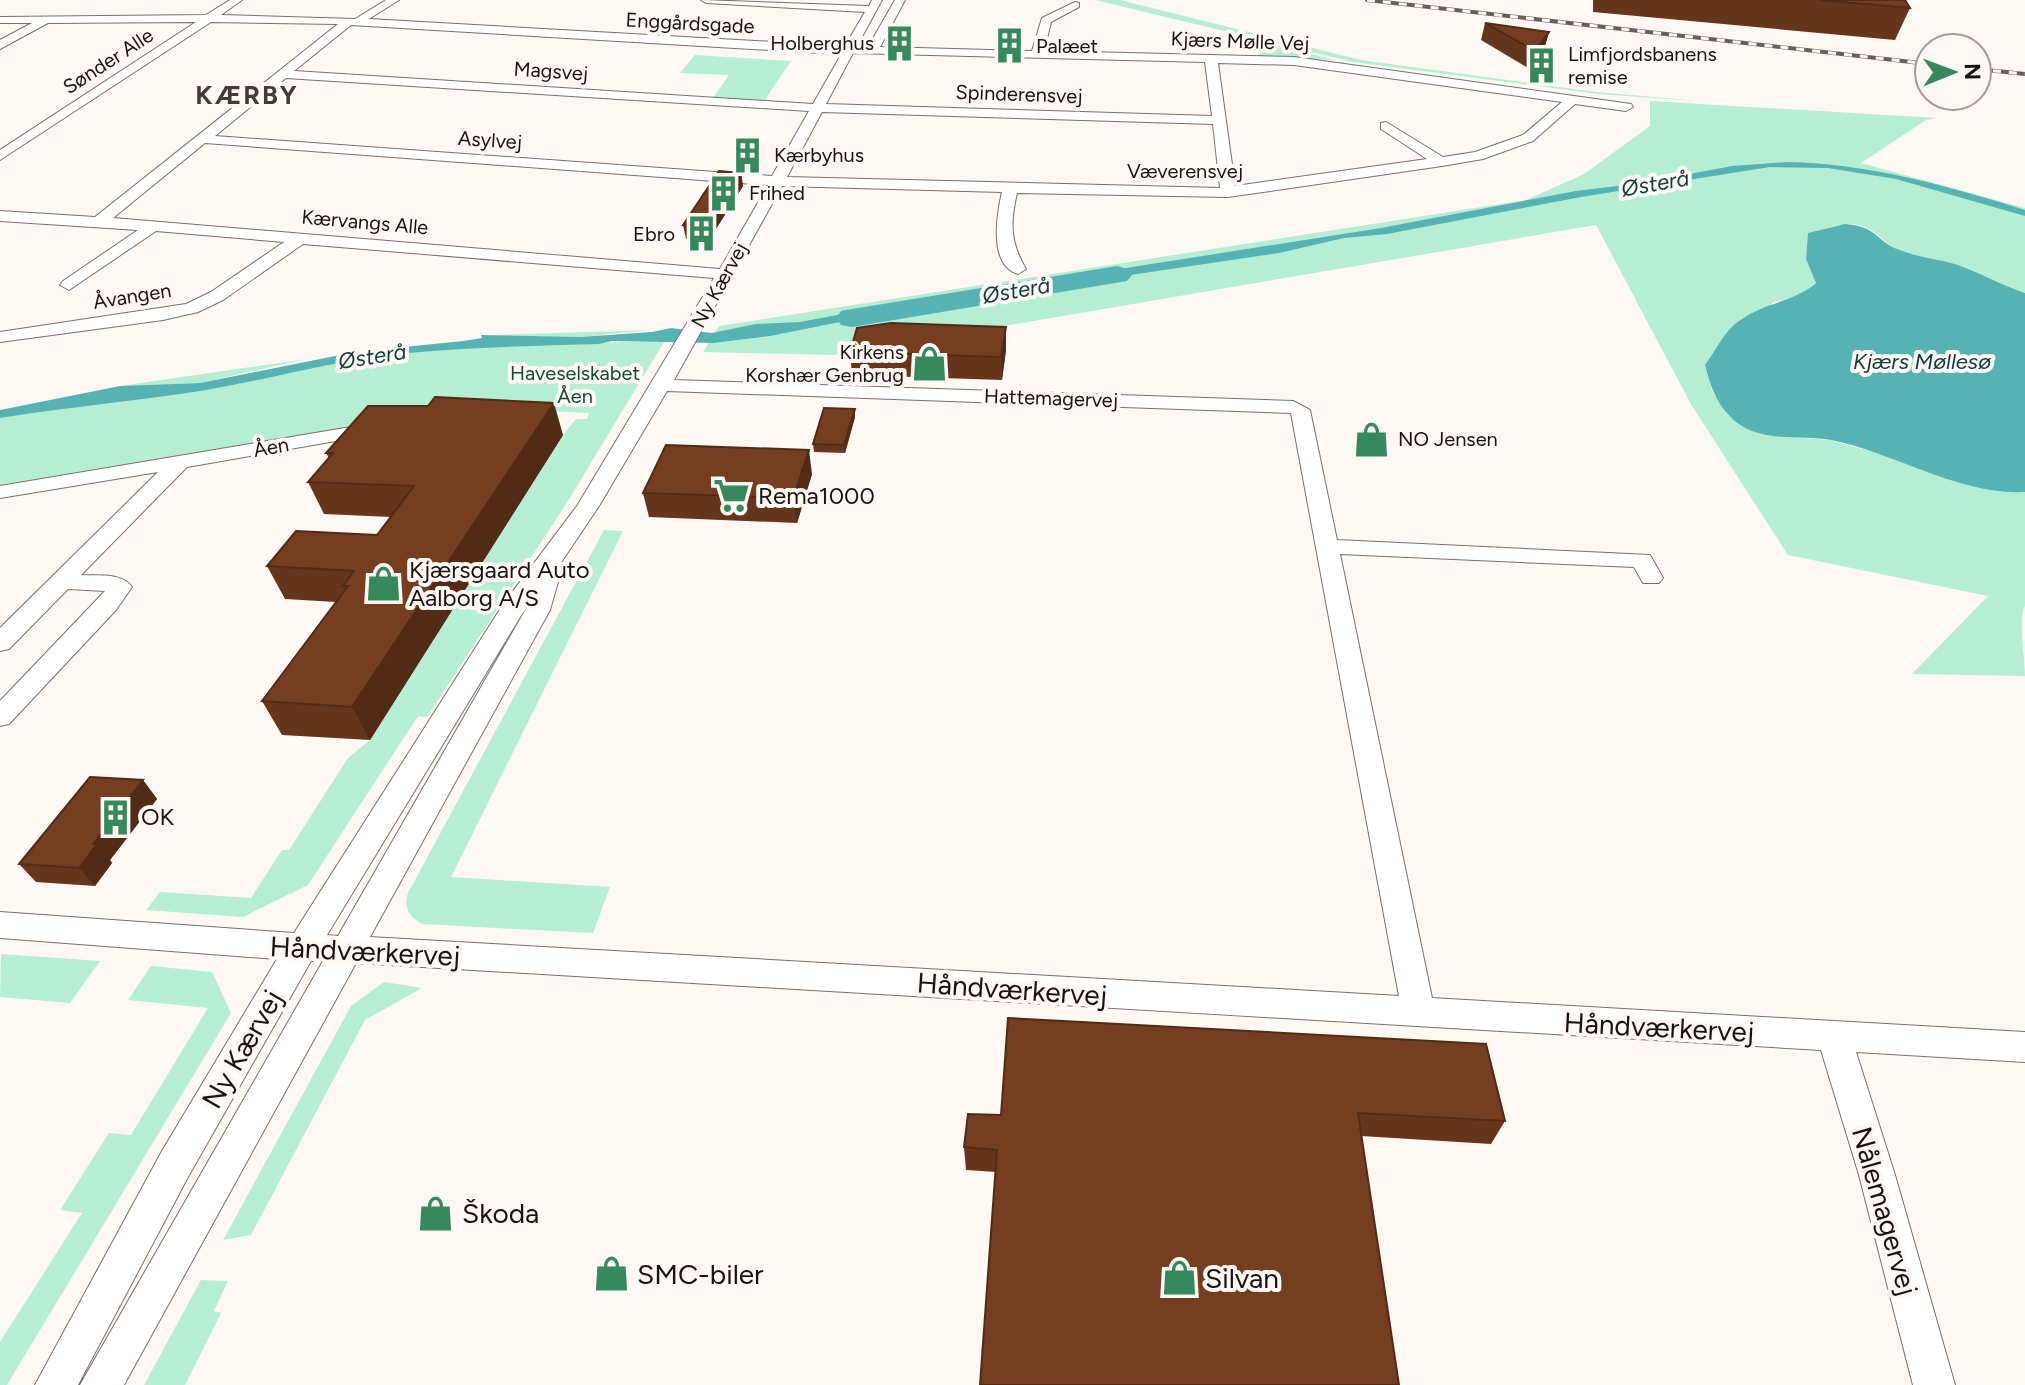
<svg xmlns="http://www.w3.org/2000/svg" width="2025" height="1385" viewBox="0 0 2025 1385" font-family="Figtree,sans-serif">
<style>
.green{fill:#b5eed3}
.water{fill:#57b3b3}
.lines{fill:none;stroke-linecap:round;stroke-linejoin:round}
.river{fill:#57b3b3;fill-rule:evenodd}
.minor-casing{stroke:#7b6e68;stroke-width:2}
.minor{fill:#fff;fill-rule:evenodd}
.rail-casing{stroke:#655f5d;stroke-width:4}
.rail{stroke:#fef8f5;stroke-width:3;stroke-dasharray:8;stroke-linecap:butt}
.wall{fill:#65351c}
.shaded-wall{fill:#522b17}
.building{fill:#753e21;stroke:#522b17;stroke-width:2}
.labels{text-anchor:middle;stroke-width:8;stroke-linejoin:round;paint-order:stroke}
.far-street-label{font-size:20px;fill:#181311;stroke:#fef8f5}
.far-poi-label{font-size:20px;fill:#181311;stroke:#fef8f5;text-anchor:start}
.far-park-label{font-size:20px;fill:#104b36;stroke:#fef8f5}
.far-water-label{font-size:22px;font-style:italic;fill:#0f3c3c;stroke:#fef8f5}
.poi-label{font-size:24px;fill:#181311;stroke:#fef8f5;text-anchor:start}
.far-district-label{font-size:26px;font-weight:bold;letter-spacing:2px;fill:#453a34;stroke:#fef8f5}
.near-street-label{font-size:28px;fill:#181311;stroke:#fef8f5}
.near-poi-label{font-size:28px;fill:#181311;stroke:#fef8f5;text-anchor:start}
</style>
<rect width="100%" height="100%" fill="#fef8f5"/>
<!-- green -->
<g class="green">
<polygon points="1095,0 1120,0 1361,60 1596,92 1712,102 1598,94 1353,62"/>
<polygon points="1241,37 1335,60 1255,57 1267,49 1234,41"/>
<polygon points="695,55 791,61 764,101 713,98 729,75 680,73"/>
<path d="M1650,101L1937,118L1926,120L1861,163L2025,208V293C2001,285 1980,272 1955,264C1937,259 1917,257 1900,250C1883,244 1876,228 1858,225C1841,223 1825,229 1808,234L1806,259L1816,282L1802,295L1774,302L1705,366L1712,391L1728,415L1768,435L1829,440L2025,492V606C2018,615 2025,660 2025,676L1912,674L1988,596L1788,555L1692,406L1596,225L834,355L703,352L719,326L1526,200L1584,174L1650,126Z"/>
<polygon points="652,330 580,337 490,335"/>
<polygon points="630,342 664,342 568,501 427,717 418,716 308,885 243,917 146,910 160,892 251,898 282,850 289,850 348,758 370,740 563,435 576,419 587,419 589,413 486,408 0,486 0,418 58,407 209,389 343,361 400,353 507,345"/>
<polygon points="306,359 200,383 120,386"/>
<path d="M604,530L623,531L451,877L610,887L593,933L422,924C409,917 403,907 408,893Z"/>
<polygon points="1,954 100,961 70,1003 0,997"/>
<polygon points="151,966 212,972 231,1013 7,1385 0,1385 0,1342 82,1213 60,1210 109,1133 131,1135 208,1008 128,1000"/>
<polygon points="384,982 422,988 365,1020 251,1235 223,1240 351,1006"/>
<polygon points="201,1280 228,1281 214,1311 221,1313 185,1385 144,1385"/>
</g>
<!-- water -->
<g class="water">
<path d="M1787,162C1870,164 1945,185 2025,210V216L1896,179L1828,168L1770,167L1581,197L1387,234L1344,238L1279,253L915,307L770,336L713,343L612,341L599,344C532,346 465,347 398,354C333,361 270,379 206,390C137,401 68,407 0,418V410L120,386L200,383L355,352L463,341L482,338L481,335L580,337L652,332L671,328L712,333L756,324L800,322L896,304L1381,228L1576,191L1642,183L1732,166Z"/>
<path d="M1845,224C1880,227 1874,241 1900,250C1917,257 1937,259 1955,264C1979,272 2001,285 2025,293V492C1958,495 1896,453 1831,440C1803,435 1768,442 1742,426C1720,412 1711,390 1705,365C1715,352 1725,330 1739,321C1763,303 1794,302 1816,283L1806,259L1808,233Z"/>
</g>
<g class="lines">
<!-- river -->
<polygon class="river" points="1117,266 1127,269 1132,275 1127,281 852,327 841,325 836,318 841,311 852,309"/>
<defs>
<g id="minor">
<path d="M230,0H242L221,15L355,19L386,0H399L369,19L845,46L865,12L706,3L701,0L869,6L872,0H882L857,46L868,47L895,0H905L880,47L1032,51L1042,18L1075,2L1079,3V7L1051,22L1044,51L1294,57L1631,104L1633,107L1626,111L1575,104L1533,141L1483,159L1442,166L1228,197L1017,193C1010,223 1010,242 1026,269L1018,274C988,265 997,214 1002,192L782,186L674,380L1293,401L1310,410L1337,540L1650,555L1663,578L1659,583H1643L1634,567L1340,554L1432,998L2025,1032V1062L1856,1052L1895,1175L1955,1385H1913L1859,1175L1821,1050L356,963L124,1385H80L323,961H311L188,1177L78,1385H35L162,1151L277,959L0,938V912L294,933L504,603L577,506L714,278L303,244L223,300L198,312L163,320L0,342V332L186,304L211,292L284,242L156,231L69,290L60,285L63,281L138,230L0,221V211L95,217L338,24L211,22L0,160V150L196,22L48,23L0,49V40L32,23H0V17L206,15ZM351,25L819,53H842L813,104L294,71ZM853,53L1205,62L1212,116L826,104ZM1218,63L1294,65L1562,102L1523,135L1475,152L1443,157L1386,122L1381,123V129L1427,159L1235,186ZM286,78L809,111L772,176L215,136ZM822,112L1213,124L1220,188L787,177ZM205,143L768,185L720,269L113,218ZM667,391L1291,413L1399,996L370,937L550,610L560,575L556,570L599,506ZM526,609L338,936L327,935L522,614Z"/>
<path d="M375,423L385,429L382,433L187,467L81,575C98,576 121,572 132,587L116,610L9,724L0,726V701L105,591L68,589L9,649L0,651V628L158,472L0,498V486Z"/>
</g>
</defs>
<!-- minor casing -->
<use href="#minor" class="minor-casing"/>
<!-- minor -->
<use href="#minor" class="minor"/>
<defs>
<g id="rail">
<polyline points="1367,0 1929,64"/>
<polyline points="1977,69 2025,74"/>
</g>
</defs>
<!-- rail casing -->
<use href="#rail" class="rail-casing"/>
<!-- rail -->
<use href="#rail" class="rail"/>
</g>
<!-- wall -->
<g class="wall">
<polygon points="1593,0 1905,0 1910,8 1895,40 1593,12"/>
<polygon points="1485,23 1549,32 1544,49 1530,69 1481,40"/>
<polygon points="741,173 743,186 709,240 686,239 683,225"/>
<polygon points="1006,327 1006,350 1002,380 852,375 850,352"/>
<polygon points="855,417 845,453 814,452 813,444"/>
<polygon points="563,435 370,740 282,735 262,701 336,602 285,599 267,566 377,535 391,517 324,514 308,482 329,458 326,453"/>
<polygon points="812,474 797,523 649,517 643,493"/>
<polygon points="143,780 157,799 110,860 112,863 95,886 36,882 19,864"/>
<polygon points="1008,1018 1505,1121 1491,1144 1361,1136 996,1172 966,1170 964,1147 1001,1115"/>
</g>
<!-- shaded-wall -->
<g class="shaded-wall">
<polygon points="1549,32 1544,49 1530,69 1535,51"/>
<polygon points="741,173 743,186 709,240 706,226"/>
<polygon points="1006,327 1006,350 1002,380 1001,357"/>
<polygon points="554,403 563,435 370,740 352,707"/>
<polygon points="855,409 855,417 845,453 844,445"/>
<polygon points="809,450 812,474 797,523 793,498"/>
<polygon points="143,780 157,799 110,860 112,863 95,886 79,868 93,844"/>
</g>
<!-- building -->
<g class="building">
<polygon points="1820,0 1905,0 1910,8"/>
<polygon points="1485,23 1549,32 1535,51"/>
<polygon points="719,171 741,173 706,226 683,225"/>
<polygon points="891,323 1006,327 1001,357 850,352 857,328"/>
<polygon points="435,397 554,403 352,707 262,701 348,586 343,586 354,571 267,566 296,531 377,535 414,486 308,482 333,453 326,453 368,406 428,406"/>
<polygon points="824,408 855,409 844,445 813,444"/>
<polygon points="666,445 809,450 793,498 643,493"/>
<polygon points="90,777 143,780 93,844 97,844 79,868 19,864"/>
<polygon points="1008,1018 1486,1044 1505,1121 1358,1113 1399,1385 980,1385 997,1150 964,1147 968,1114 1001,1115"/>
</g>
<!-- icons -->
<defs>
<symbol id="building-bare" viewBox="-9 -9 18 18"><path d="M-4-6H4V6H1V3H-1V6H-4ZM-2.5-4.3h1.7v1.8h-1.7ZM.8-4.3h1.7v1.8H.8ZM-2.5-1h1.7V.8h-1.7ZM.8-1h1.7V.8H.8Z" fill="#36895c" stroke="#fef8f5" stroke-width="2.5" paint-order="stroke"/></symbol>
<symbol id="shop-bare" viewBox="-9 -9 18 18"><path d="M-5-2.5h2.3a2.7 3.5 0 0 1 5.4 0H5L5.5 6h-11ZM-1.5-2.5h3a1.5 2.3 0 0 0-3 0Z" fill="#36895c" stroke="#fef8f5" stroke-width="2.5" paint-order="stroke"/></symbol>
<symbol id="supermarket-bare" viewBox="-9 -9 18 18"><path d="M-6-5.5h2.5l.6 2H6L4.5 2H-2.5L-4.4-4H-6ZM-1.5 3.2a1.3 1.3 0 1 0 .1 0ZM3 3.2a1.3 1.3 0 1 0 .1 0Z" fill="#36895c" stroke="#fef8f5" stroke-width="2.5" paint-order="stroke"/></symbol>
</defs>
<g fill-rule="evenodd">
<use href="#building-bare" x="874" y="18" width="51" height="51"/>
<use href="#building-bare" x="984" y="20" width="51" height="51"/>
<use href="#building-bare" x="1516" y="40" width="51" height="51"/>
<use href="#building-bare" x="722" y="130" width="51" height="51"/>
<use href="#building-bare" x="698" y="168" width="51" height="51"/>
<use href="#building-bare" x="676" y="208" width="51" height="51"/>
<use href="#shop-bare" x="904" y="338" width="51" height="51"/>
<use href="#shop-bare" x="1346" y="414" width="51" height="51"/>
<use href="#supermarket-bare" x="706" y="470" width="51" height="51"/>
<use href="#shop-bare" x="358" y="558" width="51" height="51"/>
<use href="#building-bare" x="90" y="792" width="51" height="51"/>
<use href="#shop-bare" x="410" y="1188" width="51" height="51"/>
<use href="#shop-bare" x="586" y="1248" width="51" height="51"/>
<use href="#shop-bare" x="1154" y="1252" width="51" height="51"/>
</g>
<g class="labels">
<!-- far-street labels -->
<g class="far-street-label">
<text transform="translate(690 23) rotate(3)" y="7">Enggårdsgade</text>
<text transform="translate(1240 41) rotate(2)" y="7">Kjærs Mølle Vej</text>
<text transform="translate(108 61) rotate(-33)" y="7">Sønder Alle</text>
<text transform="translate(551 71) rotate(4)" y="7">Magsvej</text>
<text transform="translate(1019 94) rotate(2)" y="7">Spinderensvej</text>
<text transform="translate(490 140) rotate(4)" y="7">Asylvej</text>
<text x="1185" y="178">Væverensvej</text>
<text transform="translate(365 222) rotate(5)" y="7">Kærvangs Alle</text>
<text transform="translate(719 285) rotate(-61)" y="7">Ny Kærvej</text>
<text transform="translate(132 296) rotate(-9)" y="7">Åvangen</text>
<text transform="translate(1051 398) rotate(2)" y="7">Hattemagervej</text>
<text transform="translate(271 447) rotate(-10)" y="7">Åen</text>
</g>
<!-- far-poi labels -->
<g class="far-poi-label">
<text x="874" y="50" text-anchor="end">Holberghus</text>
<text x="1036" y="53">Palæet</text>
<text x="1568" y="61">Limfjordsbanens<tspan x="1568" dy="23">remise</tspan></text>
<text x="774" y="162">Kærbyhus</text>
<text x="749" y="200">Frihed</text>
<text x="675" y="241" text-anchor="end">Ebro</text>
<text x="904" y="359" text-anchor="end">Kirkens<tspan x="904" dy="23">Korshær Genbrug</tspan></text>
<text x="1398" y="446">NO Jensen</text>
</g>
<!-- far-park labels -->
<g class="far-park-label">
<text x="575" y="380">Haveselskabet<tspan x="575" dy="23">Åen</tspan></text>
</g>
<!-- far-water labels -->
<g class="far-water-label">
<text transform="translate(1655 183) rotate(-10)" y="8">Østerå</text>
<text transform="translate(1016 290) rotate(-10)" y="8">Østerå</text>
<text transform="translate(372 356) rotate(-9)" y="8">Østerå</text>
<text x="1922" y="369">Kjærs Møllesø</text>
</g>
<!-- poi labels -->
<g class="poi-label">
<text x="758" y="504">Rema1000</text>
<text x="409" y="578">Kjærsgaard Auto<tspan x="409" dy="28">Aalborg A/S</tspan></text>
<text x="141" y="825">OK</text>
</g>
<!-- far-district labels -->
<g class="far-district-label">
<text x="247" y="104">KÆRBY</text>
</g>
<!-- near-street labels -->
<g class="near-street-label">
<text transform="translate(365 951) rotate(3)" y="10">Håndværkervej</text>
<text transform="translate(1012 989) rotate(4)" y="10">Håndværkervej</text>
<text transform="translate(1659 1027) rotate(3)" y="10">Håndværkervej</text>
<text transform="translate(242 1049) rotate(-60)" y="10">Ny Kærvej</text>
<text transform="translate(1885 1211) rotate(74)" y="10">Nålemagervej</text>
</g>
<!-- near-poi labels -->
<g class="near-poi-label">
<text x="462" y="1223">Škoda</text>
<text x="637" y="1284">SMC-biler</text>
<text x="1205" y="1288">Silvan</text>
</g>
</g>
<!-- north arrow -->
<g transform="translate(1953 72) rotate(89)"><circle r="38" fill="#fef8f5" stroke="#a29c9a" stroke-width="2"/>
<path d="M0-6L14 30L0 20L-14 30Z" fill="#36895c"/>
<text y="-12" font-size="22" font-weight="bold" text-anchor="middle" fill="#181311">N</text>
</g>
</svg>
